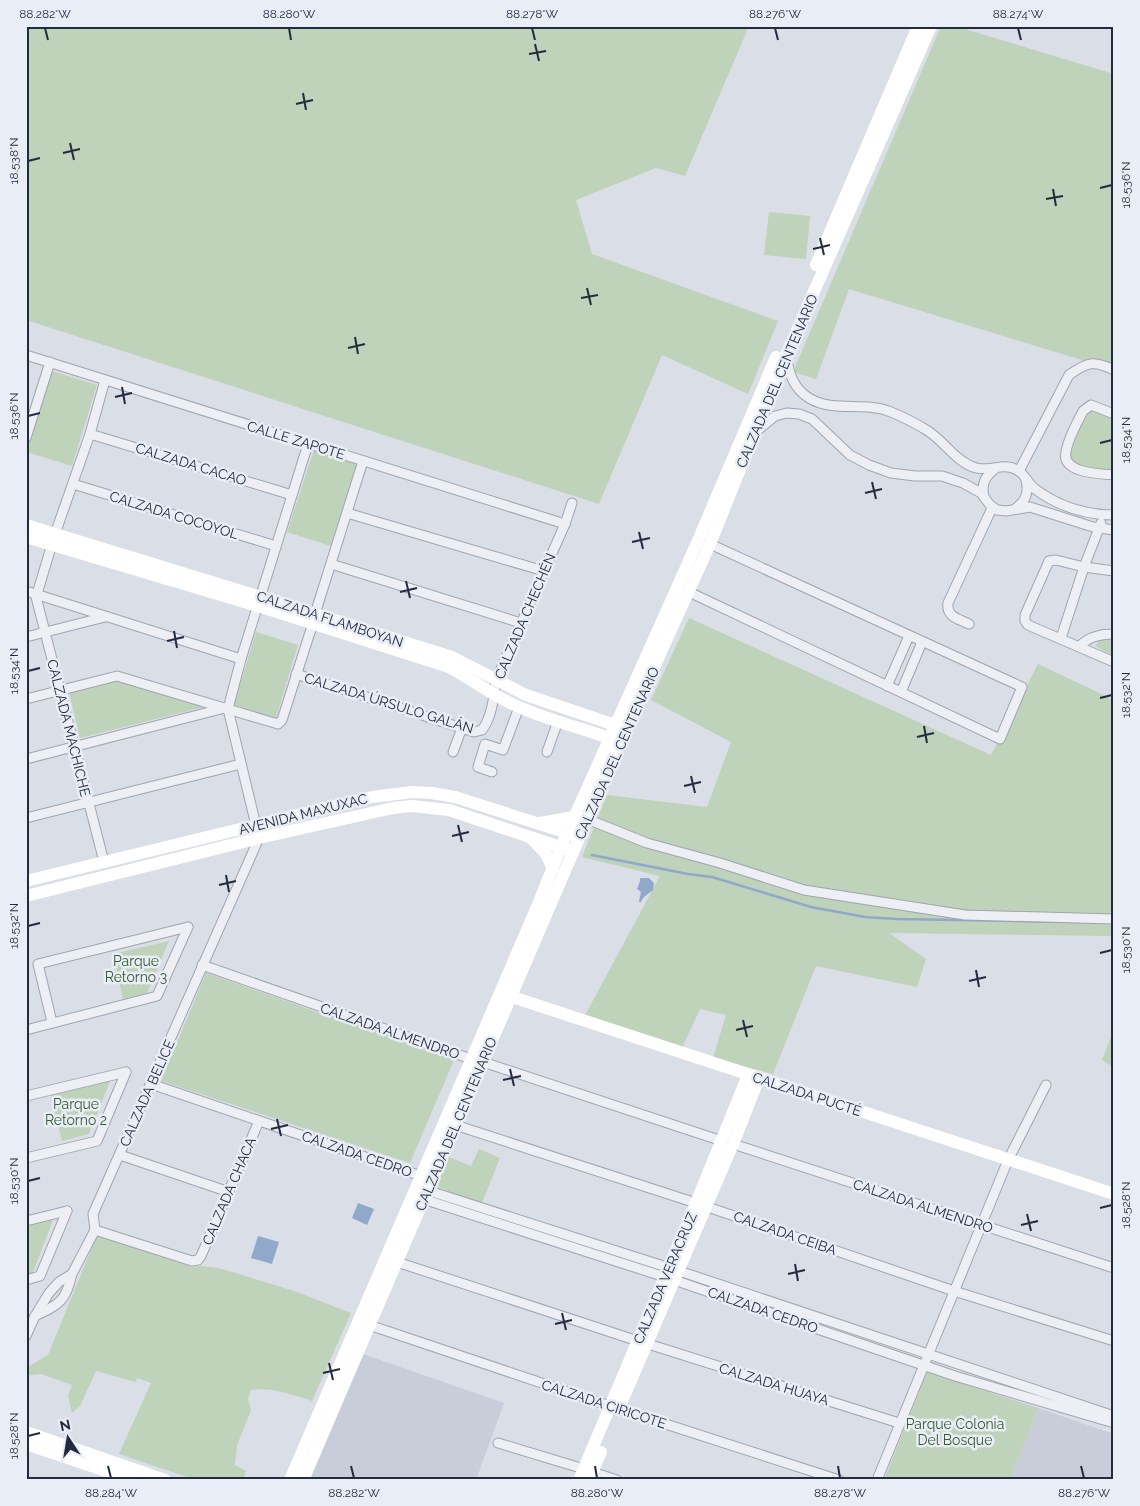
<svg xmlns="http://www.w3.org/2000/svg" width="1140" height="1506" viewBox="0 0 1140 1506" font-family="Raleway,sans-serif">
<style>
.built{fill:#c8cdd9}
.green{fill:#bfd2ba}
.water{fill:#90a9cb}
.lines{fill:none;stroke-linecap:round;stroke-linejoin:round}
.stream{stroke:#90a9cb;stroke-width:2.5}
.street-casing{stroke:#9fa5b1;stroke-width:11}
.street{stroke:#edeff5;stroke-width:9}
.secondary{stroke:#fff;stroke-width:12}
.ticks{fill:none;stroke:#232b3e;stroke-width:2}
.labels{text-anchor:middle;stroke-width:5;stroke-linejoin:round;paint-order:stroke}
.street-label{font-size:14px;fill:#232b3e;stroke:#e9edf5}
.park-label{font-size:14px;fill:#345b2f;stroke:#e9edf5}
.neatline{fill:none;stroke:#232b3e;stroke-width:2}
.ticks-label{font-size:12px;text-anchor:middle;fill:#232b3e}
</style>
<rect width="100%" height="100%" fill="#dadee7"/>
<!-- built -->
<g class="built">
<polygon points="363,1354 504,1403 476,1480 310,1480"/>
<polygon points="1038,1408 1114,1434 1114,1480 1010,1480"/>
</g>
<!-- green -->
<g class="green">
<polygon points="26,26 749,26 685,176 656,168 576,200 592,254 778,321 748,394 662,355 599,504 26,320"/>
<polygon points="941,26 955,26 1114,74 1114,374 1095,364 849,289 816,379 793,372"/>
<polygon points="769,212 810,216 806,259 764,255"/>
<polygon points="52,371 97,385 72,466 27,452"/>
<polygon points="1093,409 1114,419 1114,471 1079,467 1070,460 1070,450 1085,412"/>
<polygon points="314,450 357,464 331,546 287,532"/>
<polygon points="689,618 991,755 1038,664 1114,700 1114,936 889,933 926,959 917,987 816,966 773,1074 713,1058 726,1015 700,1009 682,1048 583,1019 660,876 582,857 607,795 707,807 731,742 651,700"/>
<polygon points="256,632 298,645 276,718 234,705"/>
<polygon points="1114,639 1114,656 1095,646 1100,640"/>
<polygon points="116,680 204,707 80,738 69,692"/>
<polygon points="169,941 147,993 123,999 113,954"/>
<polygon points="206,973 454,1060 410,1163 161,1081"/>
<polygon points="1114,1029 1114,1067 1102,1060"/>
<polygon points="110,1081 89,1134 62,1141 51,1095"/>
<polygon points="479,1149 500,1158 481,1205 436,1186 449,1157 471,1166"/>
<polygon points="53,1220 32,1275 26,1276 26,1226"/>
<path d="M97,1235L192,1267L201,1266L219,1268L294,1291L351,1313L312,1401C291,1394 272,1387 251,1390L248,1399L251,1410L237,1445L235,1465L246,1471L243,1480H196L119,1454L151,1383L137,1378L136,1382L96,1371L80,1406L72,1413L68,1395L72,1385L41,1374L26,1376V1369L29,1366L48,1355Z"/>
<polygon points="927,1372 1038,1408 1010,1480 884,1480"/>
</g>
<!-- water -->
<g class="water">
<polygon points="640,878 649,878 654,883 653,890 644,897 640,903 639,901 641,892 637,889 640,881"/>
<polygon points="358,1203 374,1209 367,1225 352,1218"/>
<polygon points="258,1236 279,1242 272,1264 251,1258"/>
</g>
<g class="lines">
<!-- stream -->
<polyline class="stream" points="592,855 688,874 712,877 811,907 865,917 897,919 1078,922"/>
<defs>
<g id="street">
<polyline points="26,355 565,524"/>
<path d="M786,356C789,373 793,388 809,398C833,413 865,401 891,412C903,417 917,424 928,431C945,442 956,462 976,468C990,472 1004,462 1017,470C1025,474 1028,484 1035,489C1058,506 1086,515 1114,515"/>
<path d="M1114,414L1091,405L1083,411C1077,423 1068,438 1066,452C1061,473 1100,474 1114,475"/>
<polyline points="759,429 775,416 787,413 799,414 812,419 850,455 869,465 891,473 915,476 942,476 963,483 981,493 990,505 997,510 1006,511 1030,507 1093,527 1114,530"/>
<polyline points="90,434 292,495"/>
<polyline points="26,438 50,362"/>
<path d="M1019,471L1069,375C1087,362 1094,360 1114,370"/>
<polyline points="73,484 276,546"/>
<path d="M984,497C981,484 985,476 996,468"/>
<path d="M1015,509C1026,501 1029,493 1026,480"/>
<polyline points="347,513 544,571"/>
<polyline points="331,564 521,623"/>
<polyline points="1114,571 1084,567 1056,560 1049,561 1025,615 1025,621 1028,625 1114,662"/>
<polyline points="26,591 241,659"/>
<polyline points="689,592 1000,739 1022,687 710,544"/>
<polyline points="35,593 104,862"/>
<polyline points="37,594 55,534 90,434 105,380"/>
<path d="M969,624C959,619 946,617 948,603L992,508"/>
<polyline points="26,637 105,617"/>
<polyline points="1061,638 1084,567 1101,523"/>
<path d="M1080,646C1088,637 1101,634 1114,634"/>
<path d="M296,674L474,732L482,730C492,717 494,696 496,680L565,524L572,503"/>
<polyline points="887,686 909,636"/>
<polyline points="901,692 922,642"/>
<polyline points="26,699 117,676 278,724 282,720 313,623 315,614 363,461"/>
<polyline points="453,752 462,728"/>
<polyline points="547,752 558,721"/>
<polyline points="26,759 225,708"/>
<polyline points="492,772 478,767 485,744 503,750 519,707"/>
<polyline points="26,818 241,764"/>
<polyline points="587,819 647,843 720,863 804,890 965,915 1114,919"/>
<polyline points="202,965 471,1059 483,1062 722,1141"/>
<polyline points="52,1022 38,964 188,927"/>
<polyline points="26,1030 157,996 188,927"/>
<polyline points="151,1084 421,1176"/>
<polyline points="26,1096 126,1072"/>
<polyline points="455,1125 696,1203 954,1291 1114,1341"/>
<polyline points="733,1144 1114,1268"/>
<polyline points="120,1155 229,1192"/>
<polyline points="26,1158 97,1141 126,1072"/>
<polyline points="423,1189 679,1271 1114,1416"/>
<polyline points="420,1198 665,1277 955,1376 1114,1423"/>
<polyline points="26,1221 67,1211"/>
<polyline points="95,1230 192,1261 198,1260 201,1256 259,1121"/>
<polyline points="397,1262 638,1341"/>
<polyline points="26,1280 40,1276 67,1211"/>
<path d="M35,1316C60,1304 66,1301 72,1274"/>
<polyline points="369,1325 619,1409 839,1480"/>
<polyline points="26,1336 35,1316 49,1293 59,1282 72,1274 95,1230 93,1214 259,838 228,709 241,659 308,444"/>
<polyline points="648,1344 899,1423"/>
<polyline points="498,1443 584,1469"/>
<polyline points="592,1472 617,1480"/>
<polyline points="877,1480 1008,1160 1046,1085"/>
</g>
</defs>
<!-- street casing -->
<use href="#street" class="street-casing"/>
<!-- street -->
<use href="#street" class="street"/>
<!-- secondary -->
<g class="secondary">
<polyline points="816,265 918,26"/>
<polyline points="26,525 261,597 452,657 526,695 621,727"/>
<path d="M26,537L258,606L449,667C473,680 495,697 519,707C551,721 585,729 618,741"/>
<polyline points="540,823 574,817"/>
<polyline points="530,837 546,854 553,869"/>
<polyline points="26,881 372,797 412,792 432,793 455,797 574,835"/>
<polyline points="26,896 259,838 393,808 412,806 449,810 569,850"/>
<polyline points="503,994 1114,1194"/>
<polyline points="622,1401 733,1144 759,1078"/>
<polyline points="26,1432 165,1480"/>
<polyline points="26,1444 133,1480"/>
<polyline points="290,1480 537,907 561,847 697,543 776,357"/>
<polyline points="303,1480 626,729 710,544 786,355 931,26"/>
<polyline points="579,1480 696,1203 748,1075"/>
<polyline points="589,1480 601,1452"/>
</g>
</g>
<!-- ticks -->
<path class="ticks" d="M45,28L48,40M289,28L291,40M532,28L535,40M775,28L778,40M1018,28L1021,40M535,44L539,61M529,54L546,51M303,93L306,110M296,104L313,100M70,143L74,160M63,153L80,149M28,161L40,158M1100,188L1112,185M1053,189L1056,206M1046,199L1063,196M820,238L824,255M813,249L830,245M587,288L591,305M581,298L598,295M355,337L358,354M348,348L365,344M122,387L125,404M115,397L132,393M28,416L40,413M1100,443L1112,440M872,482L876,499M865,493L882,489M639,532L643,549M632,542L650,538M406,581L410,598M400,592L417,588M174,631L177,648M167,641L184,637M28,671L40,668M1100,698L1112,695M924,726L927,743M917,737L934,733M691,776L695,793M684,786L701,782M458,825L462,842M452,836L469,832M226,875L229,892M219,885L236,881M28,926L40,923M1100,953L1112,950M976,970L979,987M969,981L986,977M743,1020L747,1037M736,1030L753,1026M510,1069L514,1086M503,1080L521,1076M277,1119L281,1136M271,1129L288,1125M28,1181L40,1178M1100,1208L1112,1205M1027,1214L1031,1231M1021,1225L1038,1221M795,1264L798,1281M788,1274L805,1270M562,1313L566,1330M555,1324L572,1320M329,1363L333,1380M323,1373L340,1369M28,1436L40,1433M108,1466L111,1478M351,1466L354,1478M595,1466L597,1478M838,1466L840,1478M1081,1466L1084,1478"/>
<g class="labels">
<!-- street labels -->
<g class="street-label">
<text transform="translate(777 381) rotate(-67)" y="5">CALZADA DEL CENTENARIO</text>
<text transform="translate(296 440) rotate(17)" y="5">CALLE ZAPOTE</text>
<text transform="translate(191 464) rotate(17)" y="5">CALZADA CACAO</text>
<text transform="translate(174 515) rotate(17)" y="5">CALZADA COCOYOL</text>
<text transform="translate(525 616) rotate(-67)" y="5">CALZADA CHECHÉN</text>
<text transform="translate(330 619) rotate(18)" y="5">CALZADA FLAMBOYAN</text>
<text transform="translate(389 703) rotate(17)" y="5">CALZADA ÚRSULO GALÁN</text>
<text transform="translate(69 728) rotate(76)" y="5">CALZADA MACHICHE</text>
<text transform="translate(617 753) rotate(-66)" y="5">CALZADA DEL CENTENARIO</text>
<text transform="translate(303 814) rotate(-14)" y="5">AVENIDA MAXUXAC</text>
<text transform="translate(390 1031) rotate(19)" y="5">CALZADA ALMENDRO</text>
<text transform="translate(147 1093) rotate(-66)" y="5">CALZADA BELICE</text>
<text transform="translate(807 1094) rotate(18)" y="5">CALZADA PUCTÉ</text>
<text transform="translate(456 1124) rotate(-67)" y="5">CALZADA DEL CENTENARIO</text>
<text transform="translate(357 1154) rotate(19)" y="5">CALZADA CEDRO</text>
<text transform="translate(229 1191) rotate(-67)" y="5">CALZADA CHACA</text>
<text transform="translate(923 1206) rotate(18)" y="5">CALZADA ALMENDRO</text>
<text transform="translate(785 1233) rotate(19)" y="5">CALZADA CEIBA</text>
<text transform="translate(665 1278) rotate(-67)" y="5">CALZADA VERACRUZ</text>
<text transform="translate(763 1310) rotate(19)" y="5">CALZADA CEDRO</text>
<text transform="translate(774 1384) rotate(17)" y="5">CALZADA HUAYA</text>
<text transform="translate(604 1404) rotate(18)" y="5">CALZADA CIRICOTE</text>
</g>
<!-- park labels -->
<g class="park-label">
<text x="136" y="966">Parque<tspan x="136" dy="16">Retorno 3</tspan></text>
<text x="76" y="1109">Parque<tspan x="76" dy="16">Retorno 2</tspan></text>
<text x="955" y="1429">Parque Colonia<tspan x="955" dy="16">Del Bosque</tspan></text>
</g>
</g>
<!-- border -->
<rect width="1140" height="1506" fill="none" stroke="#e9edf5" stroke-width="55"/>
<!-- north arrow -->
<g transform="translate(68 1438) rotate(348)" stroke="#e9edf5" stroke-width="4" paint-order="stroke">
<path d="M0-4L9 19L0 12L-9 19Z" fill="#232b3e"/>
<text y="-8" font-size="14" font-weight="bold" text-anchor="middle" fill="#232b3e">N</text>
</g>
<rect x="28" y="28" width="1084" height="1450" class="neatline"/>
<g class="ticks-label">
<text x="45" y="18">88.282°W</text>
<text x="289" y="18">88.280°W</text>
<text x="532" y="18">88.278°W</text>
<text x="775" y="18">88.276°W</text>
<text x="1018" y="18">88.274°W</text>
<text transform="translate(14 161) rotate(-90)" y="4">18.538°N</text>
<text transform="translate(1126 185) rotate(-90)" y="4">18.536°N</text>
<text transform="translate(14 416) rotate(-90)" y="4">18.536°N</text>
<text transform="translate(1126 440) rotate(-90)" y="4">18.534°N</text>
<text transform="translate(14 671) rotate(-90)" y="4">18.534°N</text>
<text transform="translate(1126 695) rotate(-90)" y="4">18.532°N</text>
<text transform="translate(14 926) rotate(-90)" y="4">18.532°N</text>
<text transform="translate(1126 950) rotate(-90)" y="4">18.530°N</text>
<text transform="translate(14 1181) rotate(-90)" y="4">18.530°N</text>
<text transform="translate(1126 1205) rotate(-90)" y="4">18.528°N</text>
<text transform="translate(14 1436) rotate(-90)" y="4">18.528°N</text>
<text x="111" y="1497">88.284°W</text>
<text x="354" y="1497">88.282°W</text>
<text x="597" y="1497">88.280°W</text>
<text x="840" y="1497">88.278°W</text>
<text x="1084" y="1497">88.276°W</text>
</g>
</svg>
